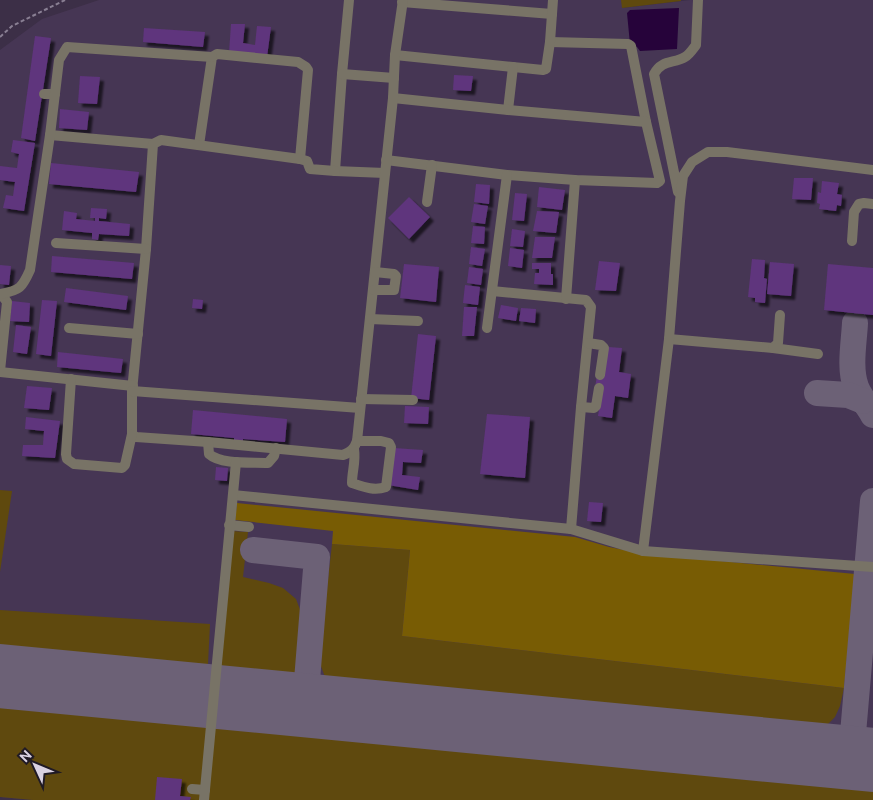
<svg xmlns="http://www.w3.org/2000/svg" width="873" height="800" viewBox="0 0 873 800" font-family="Ubuntu,sans-serif">
<style>
.built{fill:#463654}
.green{fill:#5f490e}
.forest{fill:#785c04}
.water{fill:#26033a}
.lines{fill:none;stroke-linecap:round;stroke-linejoin:round}
.taxiway{stroke:#6c6176;stroke-width:26}
.runway{stroke:#6c6176;stroke-width:64}
.building{fill:#5f347d;filter:url(#shadow)}
.path{stroke:#897f93;stroke-width:2;stroke-dasharray:4 2.5;stroke-linecap:butt}
.minor{stroke:#787366;stroke-width:10}
</style>
<defs>
<filter id="shadow"><feDropShadow dx="4" dy="4" stdDeviation="1" flood-color="#0009"/></filter>
</defs>
<rect width="100%" height="100%" fill="#3c2f47"/>
<!-- built -->
<polygon class="built" points="99,0 622,0 622,8 690,0 873,0 873,800 33,800 0,797 0,50 42,19"/>
<!-- green -->
<g class="green">
<polygon points="621,0 681,0 681,1 622,8"/>
<polygon points="0,490 12,491 0,572"/>
<polygon points="231,531 248,532 243,577 269,583 283,588 296,599 304,620 302,646 298,661 295,672 290,679 269,689 216,684"/>
<polygon points="332,544 410,550 402,636 844,688 840,706 835,717 828,724 816,730 789,728 764,739 344,697 332,687 325,677 319,661"/>
<polygon points="0,610 210,624 207,684 0,664"/>
<polygon points="0,689 761,761 784,773 873,785 873,800 33,800 0,797"/>
</g>
<!-- forest -->
<polygon class="forest" points="237,503 575,537 609,547 639,553 855,574 844,688 402,636 410,550 332,544 333,531 235,520"/>
<!-- water -->
<polygon class="water" points="679,8 677,49 640,51 637,47 630,44 627,13 630,10"/>
<g class="lines">
<!-- taxiway -->
<g class="taxiway">
<path d="M855,323C854,343 849,368 856,387C860,398 868,405 873,415"/>
<polyline points="817,393 848,395 863,401"/>
<polyline points="253,550 317,557 305,705"/>
<polyline points="851,757 873,501"/>
</g>
<!-- runway -->
<polyline class="runway" points="0,676 873,760"/>
</g>
<!-- building -->
<g class="building">
<polygon points="231,24 245,24 243,43 255,45 257,26 271,27 267,57 229,53"/>
<polygon points="144,28 205,32 203,47 143,42"/>
<polygon points="35,36 51,38 35,141 21,138"/>
<polygon points="454,75 473,76 471,91 453,90"/>
<polygon points="80,76 100,77 97,104 78,103"/>
<polygon points="60,109 89,112 87,130 59,128"/>
<polygon points="13,140 35,143 24,211 3,208 6,195 13,196 15,182 0,180 0,166 17,168 19,154 11,152"/>
<polygon points="51,163 139,172 136,192 49,184"/>
<polygon points="794,178 813,178 811,200 792,199"/>
<polygon points="822,181 839,183 837,194 842,195 841,206 837,205 836,211 819,209 820,204 817,203 818,192 821,193"/>
<polygon points="476,184 490,185 489,204 474,202"/>
<polygon points="539,187 565,190 562,210 537,207"/>
<polygon points="515,193 527,194 524,221 512,220"/>
<polygon points="409,197 430,217 409,239 388,218"/>
<polygon points="474,204 488,206 485,224 471,222"/>
<polygon points="91,208 107,209 106,219 99,218 99,221 130,224 129,236 99,234 98,240 92,239 92,233 62,230 64,211 77,213 76,219 95,221 95,218 90,218"/>
<polygon points="537,211 559,212 556,233 533,231"/>
<polygon points="473,226 485,227 484,244 471,243"/>
<polygon points="512,229 525,231 523,247 510,246"/>
<polygon points="535,237 555,237 552,258 532,258"/>
<polygon points="471,247 485,249 482,266 469,264"/>
<polygon points="510,248 524,250 522,268 508,266"/>
<polygon points="52,256 134,263 132,279 51,272"/>
<polygon points="752,259 765,260 764,278 767,279 765,303 755,302 755,298 748,297"/>
<polygon points="599,261 620,263 616,291 595,290"/>
<polygon points="770,262 794,264 791,296 767,294"/>
<polygon points="532,263 551,263 551,274 553,274 553,285 534,284 535,273 539,273 539,269 532,269"/>
<polygon points="404,264 439,267 436,302 400,298"/>
<polygon points="828,264 873,268 873,315 824,310"/>
<polygon points="0,265 11,266 9,285 0,284"/>
<polygon points="469,267 483,269 481,285 467,283"/>
<polygon points="465,285 480,287 478,305 463,303"/>
<polygon points="66,288 128,296 126,310 64,302"/>
<polygon points="193,299 203,300 202,309 192,308"/>
<polygon points="42,300 57,301 51,356 36,354"/>
<polygon points="12,301 30,303 29,322 10,321"/>
<polygon points="501,305 518,308 516,321 498,318"/>
<polygon points="464,307 477,307 474,336 462,336"/>
<polygon points="521,308 536,309 535,323 519,321"/>
<polygon points="16,325 31,327 27,354 13,352"/>
<polygon points="418,334 436,336 429,400 411,398"/>
<polygon points="608,347 622,348 619,372 631,374 628,398 615,396 612,418 598,416 602,389 595,388 597,375"/>
<polygon points="58,352 123,359 121,373 57,367"/>
<polygon points="27,386 52,388 49,410 24,408"/>
<polygon points="405,406 429,407 428,424 404,423"/>
<polygon points="193,410 287,419 285,442 243,439 243,441 234,440 234,438 191,434"/>
<polygon points="487,414 530,417 525,478 480,474"/>
<polygon points="26,417 60,421 55,458 22,456 23,445 43,445 44,431 25,429"/>
<polygon points="394,448 423,450 421,463 403,462 402,475 420,477 418,490 388,485"/>
<polygon points="216,467 228,468 227,481 215,480"/>
<polygon points="589,502 603,503 601,522 587,521"/>
<polygon points="157,777 182,779 180,796 191,797 190,800 155,800"/>
</g>
<g class="lines">
<!-- path -->
<polyline class="path" points="0,37 12,26 65,0"/>
<!-- minor -->
<g class="minor">
<polyline points="349,0 342,74 335,171 385,173"/>
<polyline points="402,2 552,14"/>
<polyline points="550,42 628,44 631,46 646,122"/>
<polyline points="395,55 543,70 546,69 550,42 553,0"/>
<polyline points="342,74 394,78"/>
<polyline points="44,94 55,94"/>
<polyline points="508,110 513,67"/>
<polyline points="50,135 153,144"/>
<polyline points="199,145 212,57 217,54 298,62 306,67 308,70 300,159"/>
<polyline points="386,160 507,175 575,180 657,183 660,181 646,122 508,110 393,98"/>
<path d="M335,171L310,169L307,161L300,159L161,140L153,144L146,249L132,391V434L136,437L208,442L343,455C351,452 354,449 357,441L393,98L395,55L403,0"/>
<path d="M678,192L654,74C662,59 674,64 685,57C689,55 693,49 696,45L698,0"/>
<polyline points="427,202 432,165"/>
<polyline points="852,241 854,212 859,204 864,203 873,204"/>
<polyline points="56,243 146,249"/>
<polyline points="374,290 394,290 396,276 394,274 375,272"/>
<polyline points="492,291 586,300 591,307 581,407 571,529"/>
<polyline points="0,294 1,294 7,302 0,371"/>
<path d="M1,294C20,290 22,288 30,270L50,135L59,60L67,47L212,57"/>
<polyline points="566,299 575,180"/>
<polyline points="370,319 418,321"/>
<polyline points="69,328 138,334"/>
<polyline points="487,328 507,175"/>
<polyline points="669,339 773,348 778,343 780,315"/>
<polyline points="588,343 601,345 604,348 600,375"/>
<polyline points="773,348 818,354"/>
<polyline points="0,372 133,386"/>
<polyline points="71,379 66,454 67,459 74,464 122,468 125,465 132,434"/>
<polyline points="132,391 360,408"/>
<polyline points="361,399 413,400"/>
<polyline points="581,407 594,408 596,406 599,388"/>
<path d="M208,442L209,454C221,465 252,462 268,463L274,456L276,448"/>
<path d="M354,449C356,462 352,471 352,483C364,487 374,491 386,487L391,447L389,443L381,441H357"/>
<polyline points="233,495 571,529 643,551 873,567"/>
<polyline points="229,525 249,527"/>
<polyline points="643,551 669,339 680,201 683,176 692,162 708,152 727,152 873,170"/>
<polyline points="192,789 205,790"/>
<polyline points="204,800 236,462"/>
</g>
</g>
<!-- north arrow -->
<g transform="translate(35 765) rotate(314)" stroke="#201a25" stroke-width="4" paint-order="stroke">
<path d="M0-4L9 19L0 12L-9 19Z" fill="#dad2e2"/>
<text y="-8" font-size="14" font-weight="bold" text-anchor="middle" fill="#dad2e2">N</text>
</g>
</svg>
